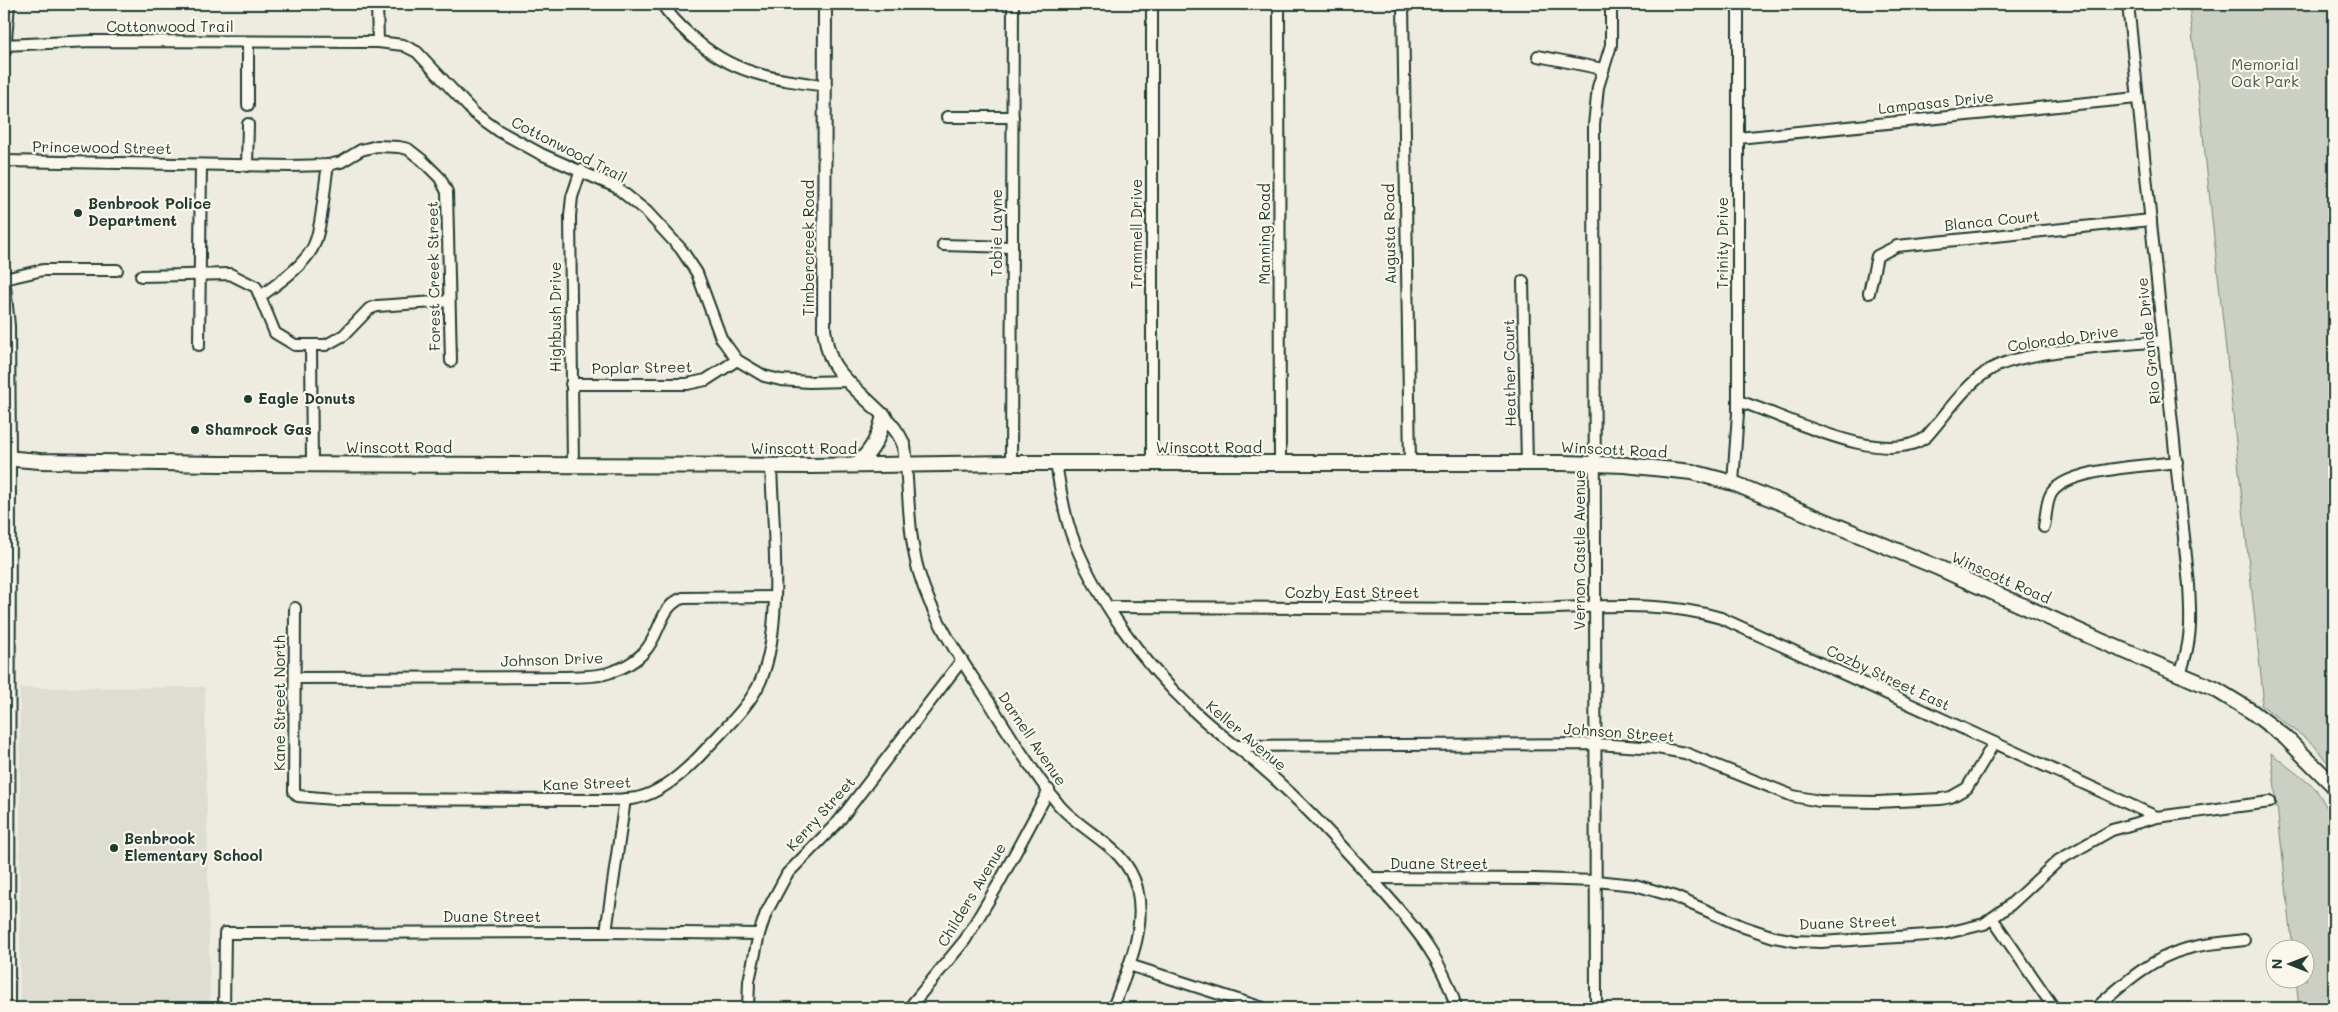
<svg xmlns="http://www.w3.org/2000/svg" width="2338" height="1012" viewBox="0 0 2338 1012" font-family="Mali,sans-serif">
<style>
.built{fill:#ddddd2}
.green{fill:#cbcfc4;stroke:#75867c}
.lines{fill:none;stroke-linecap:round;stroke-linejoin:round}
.minor-casing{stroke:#1f3d34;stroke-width:14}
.tertiary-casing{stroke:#1f3d34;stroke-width:16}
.secondary-casing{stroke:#1f3d34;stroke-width:18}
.minor{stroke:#fbf7ec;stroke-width:10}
.tertiary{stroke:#fbf7ec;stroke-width:12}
.secondary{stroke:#fbf7ec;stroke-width:14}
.poi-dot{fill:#1f3d34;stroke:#fbf7ec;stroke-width:2}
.labels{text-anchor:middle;stroke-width:4.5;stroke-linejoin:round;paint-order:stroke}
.street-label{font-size:15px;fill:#1f3d34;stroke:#fbf7ec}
.park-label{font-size:15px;fill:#415a51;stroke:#fbf7ec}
.poi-label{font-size:15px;font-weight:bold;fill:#1f3d34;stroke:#fbf7ec;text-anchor:start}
</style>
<rect width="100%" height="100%" fill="#eeece1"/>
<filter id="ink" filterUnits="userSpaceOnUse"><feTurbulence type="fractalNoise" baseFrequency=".02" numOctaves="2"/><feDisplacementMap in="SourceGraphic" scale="10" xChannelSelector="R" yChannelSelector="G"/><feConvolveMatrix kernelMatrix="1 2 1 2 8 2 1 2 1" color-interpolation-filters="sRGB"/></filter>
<g filter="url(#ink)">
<!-- built -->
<polygon class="built" points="205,687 210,1008 20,1008 20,688"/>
<!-- green -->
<g class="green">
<polygon points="2189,4 2334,4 2334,771 2313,744 2261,705 2263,695"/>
<polygon points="2271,753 2316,789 2334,820 2334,1008 2299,1008 2296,980 2306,980 2306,950 2293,949"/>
</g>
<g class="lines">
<defs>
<g id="minor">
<polyline points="377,4 378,42"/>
<path d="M662,4C670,16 680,26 691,36C732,74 772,79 826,86"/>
<polyline points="1152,4 1152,463"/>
<polyline points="1279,4 1280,464"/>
<polyline points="1403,4 1410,464"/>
<path d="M2128,4L2189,585C2191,621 2192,640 2180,674"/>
<polyline points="4,45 92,41 378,42 403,45 417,52 474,113 499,131 541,154 616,187 647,212 681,249 697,273 721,338 737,360 764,376 781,380 809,382 848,381"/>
<polyline points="1538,56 1603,69"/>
<polyline points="248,105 248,43"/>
<polyline points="947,117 1013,117"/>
<polyline points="1738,138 2137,98"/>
<polyline points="4,161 290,166 328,165 341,162 361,150 377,146 399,147 408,149 422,160 440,178 447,192 451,361"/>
<polyline points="247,166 248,124"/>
<polyline points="943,245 1012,247"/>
<polyline points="141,276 230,274 256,287 275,333 295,345 326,345 344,335 369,309 377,306 449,301"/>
<polyline points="4,279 43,270 117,270"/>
<polyline points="1523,281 1527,464"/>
<polyline points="1869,293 1877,256 1897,246 2151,220"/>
<path d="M261,296C278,283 301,268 312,249C322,232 324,186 328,165"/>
<polyline points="199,345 201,165"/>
<polyline points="311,345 312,463"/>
<polyline points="571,384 687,384 706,380 737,360"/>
<path d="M1738,401C1785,415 1883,469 1926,437C1946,415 1963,387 1988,371C2017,350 2123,345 2163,341"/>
<polyline points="1011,463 1013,4"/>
<path d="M1056,463C1060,487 1063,510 1071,533C1094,597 1143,663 1192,709C1215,732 1243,750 1267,772C1304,804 1337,841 1370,877C1405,916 1443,956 1456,1008"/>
<polyline points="573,464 570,216 572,197 581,170"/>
<path d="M906,465C909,501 909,539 919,573C933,621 964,664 991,705C1012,739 1034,774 1059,805C1085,835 1126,846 1137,888C1147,930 1127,970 1113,1008"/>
<polyline points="1733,483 1738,413 1738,4"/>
<path d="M2044,527C2046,517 2046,505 2050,496C2061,468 2149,466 2177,462"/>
<path d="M1109,607C1245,608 1382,608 1518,609C1585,609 1656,598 1721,618L2157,817"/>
<path d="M295,608L294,792L298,796L333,799L603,800C615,800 626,800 637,798C664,792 690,767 707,748C726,727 750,706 761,680C784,624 773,527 771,466"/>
<path d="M296,678L558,677C575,676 595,678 611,672C622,669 636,661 644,652C660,636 660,605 683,598L774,597"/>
<polyline points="1235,746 1596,744 1657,748 1685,753 1793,796 1819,801 1877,802 1941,799 1951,797 1967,788 1994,743"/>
<polyline points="1371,878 1535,879 1596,881 1635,885 1673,896 1744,927 1774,937 1796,941 1821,942 1943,934 1984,924 2010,905 2059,860 2112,830 2157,817 2270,802"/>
<polyline points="1992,918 2054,1008"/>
<polyline points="606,932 625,799"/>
<polyline points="1129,965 1263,1008"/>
<polyline points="224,1008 225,933 606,932 759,934"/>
<polyline points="748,1008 749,981 759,934 766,913 787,874 839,821 962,660"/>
<polyline points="909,1008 965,940 999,883 1049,790"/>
<polyline points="1596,1008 1594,125 1598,87 1611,45 1611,4"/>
<path d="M2096,1008C2122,985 2151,958 2186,949C2204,943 2225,943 2244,940"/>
</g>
<g id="tertiary">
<path d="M825,4L824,329C826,342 828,355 835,366C852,392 894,416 904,446C905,451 905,459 906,465"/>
<polyline points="4,51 8,4"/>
<polyline points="4,286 8,326 9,459 8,1008"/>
</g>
<g id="secondary">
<polyline points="4,458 40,461 219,464 811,466 1011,463 1563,463 1625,465 1692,472 1733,483 1939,568 2101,641 2215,689 2251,711 2285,737 2334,786"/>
<path d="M857,465C874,448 878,439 884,416"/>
</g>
</defs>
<!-- minor casing -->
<use href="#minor" class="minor-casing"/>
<!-- tertiary casing -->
<use href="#tertiary" class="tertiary-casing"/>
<!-- secondary casing -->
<use href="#secondary" class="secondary-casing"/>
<!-- minor -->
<use href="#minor" class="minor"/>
<!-- tertiary -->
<use href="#tertiary" class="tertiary"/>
<!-- secondary -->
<use href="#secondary" class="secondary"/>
</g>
</g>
<!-- markers -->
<g class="poi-dot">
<circle cx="78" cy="213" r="5"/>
<circle cx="248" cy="399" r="5"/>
<circle cx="195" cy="430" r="5"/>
<circle cx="114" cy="848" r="5"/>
</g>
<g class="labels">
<!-- street labels -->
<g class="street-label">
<text x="170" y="32">Cottonwood Trail</text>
<text transform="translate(1936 103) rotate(-6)" y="5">Lampasas Drive</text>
<text transform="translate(102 148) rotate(1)" y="5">Princewood Street</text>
<text transform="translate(569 150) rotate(27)" y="5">Cottonwood Trail</text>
<text transform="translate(1992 221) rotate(-6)" y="5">Blanca Court</text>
<text transform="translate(997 233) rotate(-90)" y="5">Tobie Layne</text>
<text transform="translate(1137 234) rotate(-90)" y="5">Trammell Drive</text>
<text transform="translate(1265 234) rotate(-90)" y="5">Manning Road</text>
<text transform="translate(1390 234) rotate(-91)" y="5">Augusta Road</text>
<text transform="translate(1723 243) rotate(-90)" y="5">Trinity Drive</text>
<text transform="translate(809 248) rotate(-90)" y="5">Timbercreek Road</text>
<text transform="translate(434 276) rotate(-91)" y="5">Forest Creek Street</text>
<text transform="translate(556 317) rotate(-90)" y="5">Highbush Drive</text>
<text transform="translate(2063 339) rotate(-8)" y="5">Colorado Drive</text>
<text transform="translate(2149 341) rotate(-96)" y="5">Rio Grande Drive</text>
<text transform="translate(642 368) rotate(-1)" y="5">Poplar Street</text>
<text transform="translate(1510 373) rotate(-91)" y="5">Heather Court</text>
<text x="399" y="453">Winscott Road</text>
<text x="1209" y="453">Winscott Road</text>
<text x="804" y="454">Winscott Road</text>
<text transform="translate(1614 450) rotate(3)" y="5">Winscott Road</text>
<text transform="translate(1580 550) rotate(-90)" y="5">Vernon Castle Avenue</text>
<text transform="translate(2001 578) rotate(24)" y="5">Winscott Road</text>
<text x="1352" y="598">Cozby East Street</text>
<text transform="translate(552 660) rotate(-2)" y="5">Johnson Drive</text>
<text transform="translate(1888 678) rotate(25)" y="5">Cozby Street East</text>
<text transform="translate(280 703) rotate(-90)" y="5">Kane Street North</text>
<text transform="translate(1619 733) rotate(4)" y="5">Johnson Street</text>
<text transform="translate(1246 736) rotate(40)" y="5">Keller Avenue</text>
<text transform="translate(1032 739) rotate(56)" y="5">Darnell Avenue</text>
<text transform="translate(587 784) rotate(-2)" y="5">Kane Street</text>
<text transform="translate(821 814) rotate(-48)" y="5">Kerry Street</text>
<text x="1439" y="869">Duane Street</text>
<text transform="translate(972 895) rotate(-59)" y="5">Childers Avenue</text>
<text x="492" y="922">Duane Street</text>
<text transform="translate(1848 923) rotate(-2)" y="5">Duane Street</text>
</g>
<!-- park labels -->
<g class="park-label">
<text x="2265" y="70">Memorial<tspan x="2265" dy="17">Oak Park</tspan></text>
</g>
<!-- poi labels -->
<g class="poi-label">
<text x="88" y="209">Benbrook Police<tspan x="88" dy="17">Department</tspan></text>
<text x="258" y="404">Eagle Donuts</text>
<text x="205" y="435">Shamrock Gas</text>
<text x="124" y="844">Benbrook<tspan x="124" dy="17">Elementary School</tspan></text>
</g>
</g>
<!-- margin -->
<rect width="2338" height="1012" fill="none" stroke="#fbf7ec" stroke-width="20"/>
<rect x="10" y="10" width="2318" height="992" fill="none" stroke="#1f3d34" stroke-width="2" filter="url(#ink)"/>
<!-- north arrow -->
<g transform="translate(2290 964) rotate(270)"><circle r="24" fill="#fbf7ec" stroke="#a3ada2"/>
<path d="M0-4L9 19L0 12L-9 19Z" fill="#1f3d34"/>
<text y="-8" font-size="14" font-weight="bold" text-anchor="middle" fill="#1f3d34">N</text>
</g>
</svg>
